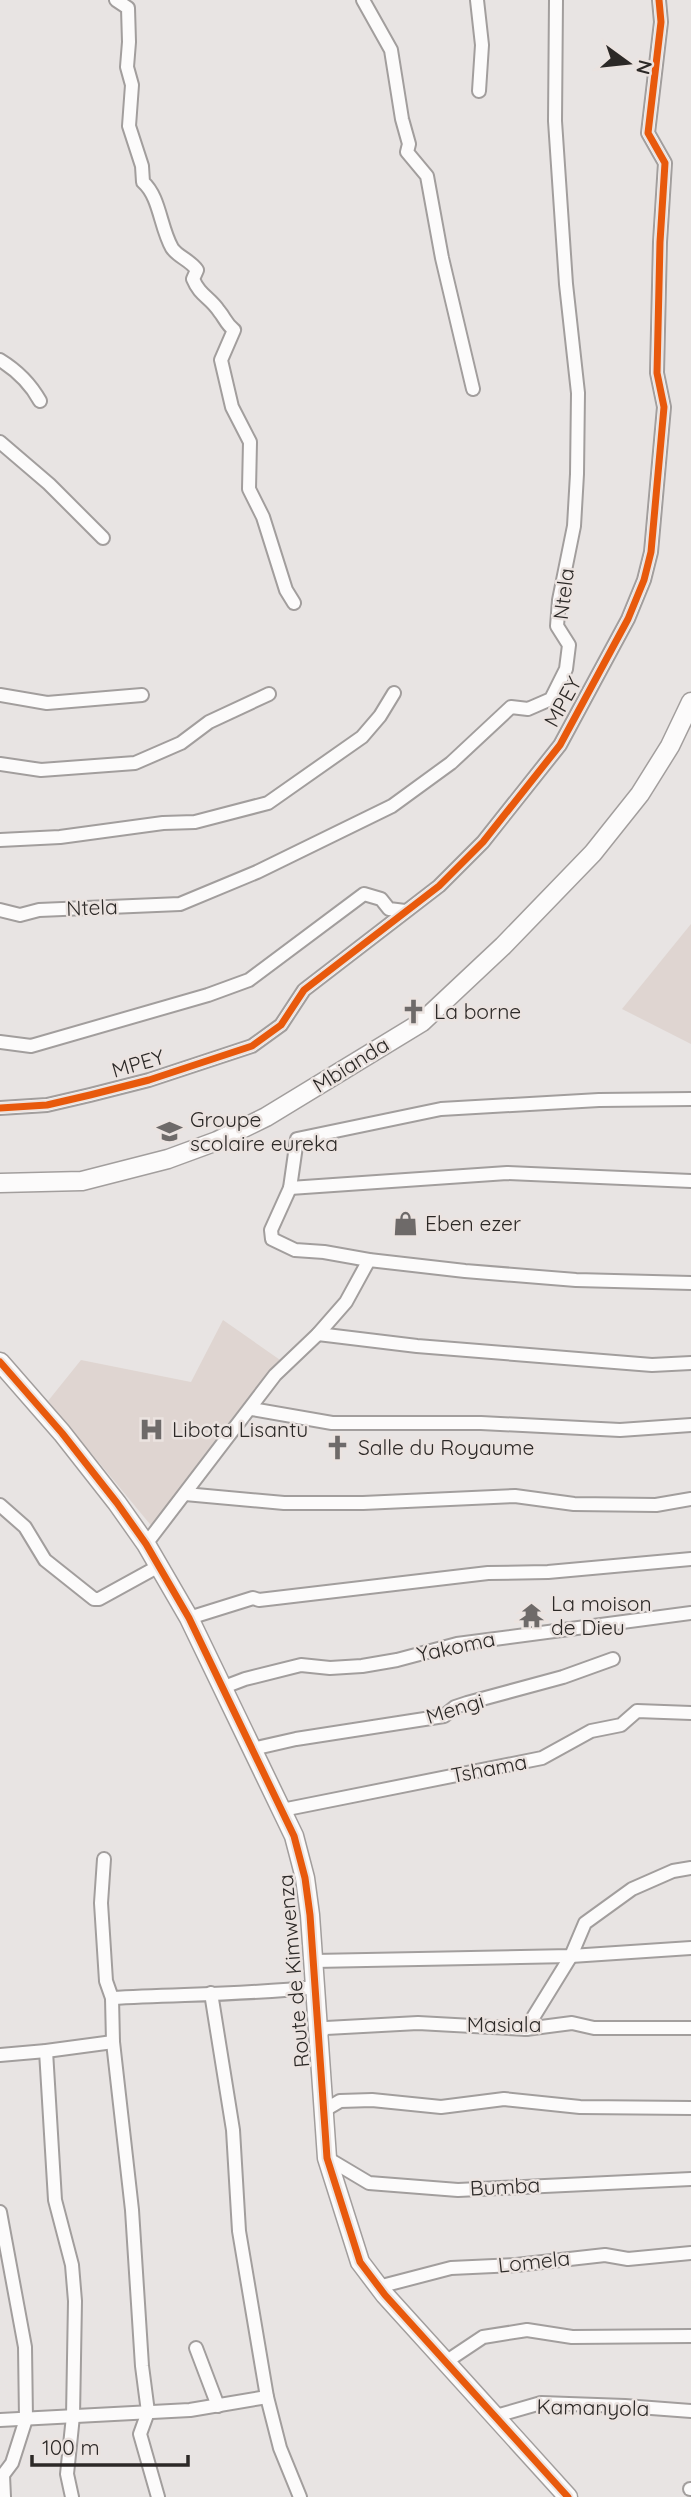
<svg xmlns="http://www.w3.org/2000/svg" width="691" height="2497" viewBox="0 0 691 2497" font-family="Quicksand,sans-serif">
<style>
.built{fill:#dfd5d1}
.lines{fill:none;stroke-linecap:round;stroke-linejoin:round}
.street-casing{stroke:#a29e9d;stroke-width:16}
.secondary-casing{stroke:#a29e9d;stroke-width:21}
.street{stroke:#fcfbfb;stroke-width:12}
.secondary{stroke:#fcfbfb;stroke-width:18}
.cycleway-casing{stroke:#ebe3e0;stroke-width:11}
.cycleway{stroke:#e8590c;stroke-width:7}
.labels{text-anchor:middle;stroke-width:5;stroke-linejoin:round;paint-order:stroke}
.street-label{font-size:21px;fill:#2c2927;stroke:#ebe3e0}
.poi-label{font-size:21px;fill:#2c2927;stroke:#ebe3e0;text-anchor:start}
</style>
<rect width="100%" height="100%" fill="#e8e4e3"/>
<!-- built -->
<g class="built">
<polygon points="691,924 691,1044 622,1009"/>
<polygon points="223,1320 283,1362 154,1529 48,1401 81,1360 191,1382"/>
</g>
<g class="lines">
<defs>
<g id="street">
<path d="M116,0L128,8L129,42L127,67L132,85L129,126L142,166L143,182C160,197 160,227 172,248C178,257 190,260 197,270L193,279C200,296 210,297 219,311C225,318 226,324 234,330L221,360L232,407L250,442L249,489L263,517L286,590L294,603"/>
<polyline points="363,0 391,50 402,119 409,144 407,152 427,176 442,258 473,389"/>
<polyline points="477,0 482,45 479,91"/>
<path d="M0,360C18,371 30,383 40,401"/>
<polyline points="0,442 49,484 103,538"/>
<polyline points="0,695 47,703 142,695"/>
<polyline points="0,764 41,770 135,763 181,743 209,722 269,694"/>
<polyline points="0,840 60,837 163,823 195,822 268,803 362,737 380,716 394,693"/>
<polyline points="0,910 20,915 39,910 180,904 257,872 392,806 451,763 511,707 528,709 551,699 566,669 569,645 557,626 559,600 574,526 577,474 578,393 566,284 555,121 556,0"/>
<polyline points="0,1042 31,1046 208,995 249,980 364,894 381,899 389,909 405,911"/>
<polyline points="691,1099 599,1100 441,1109 297,1139 290,1188 271,1230 272,1239 295,1250 324,1252 369,1260 465,1271 576,1280 691,1283"/>
<polyline points="0,1108 47,1105 90,1095 149,1080 252,1046 281,1025 304,990 439,886 483,842 560,745 628,619 644,580 651,552 664,407 657,373 660,242 665,163 648,133 661,22 659,0"/>
<polyline points="290,1188 507,1173 691,1181"/>
<polyline points="318,1334 417,1346 652,1365 691,1363"/>
<polyline points="252,1409 332,1423 481,1423 620,1430 691,1425"/>
<polyline points="185,1494 284,1503 363,1503 515,1496 574,1504 656,1505 691,1499"/>
<polyline points="0,1505 25,1527 45,1560 94,1599 99,1599 159,1566"/>
<polyline points="146,1544 275,1375 318,1334 346,1302 369,1260"/>
<polyline points="189,1618 253,1598 259,1600 488,1573 548,1572 691,1559"/>
<polyline points="224,1687 245,1679 301,1665 330,1668 362,1666 397,1660 457,1644 691,1613"/>
<polyline points="252,1749 296,1739 444,1716 455,1707 467,1703 563,1677 613,1659"/>
<polyline points="282,1810 542,1758 591,1731 621,1725 637,1711 691,1713"/>
<polyline points="104,1859 101,1903 106,1981 112,1998 113,2042 132,2210 142,2366 148,2412 140,2434 158,2497"/>
<polyline points="314,1961 571,1956 691,1948"/>
<polyline points="211,1993 233,2130 239,2231 267,2397 280,2448 300,2497"/>
<path d="M112,1998C180,1994 248,1995 315,1987"/>
<polyline points="526,2029 571,1956 585,1923 632,1889 673,1871 691,1868"/>
<polyline points="319,2034 326,2028 418,2023 526,2029 572,2023 594,2028 691,2028"/>
<polyline points="46,2051 55,2200 72,2265 75,2301 73,2416 67,2474 72,2497"/>
<polyline points="0,2055 46,2051 113,2042"/>
<polyline points="323,2111 340,2101 372,2100 441,2107 504,2099 580,2107 691,2108"/>
<polyline points="327,2158 369,2183 458,2190 691,2179"/>
<polyline points="0,2212 25,2347 26,2419 12,2463 3,2475 4,2497"/>
<polyline points="378,2287 451,2268 516,2265 605,2255 628,2259 691,2253"/>
<polyline points="196,2348 218,2406"/>
<polyline points="447,2361 483,2337 527,2330 572,2337 691,2336"/>
<polyline points="496,2416 541,2403 625,2406 691,2411"/>
<polyline points="0,2420 190,2410 267,2397"/>
<polyline points="690,2489 691,2489"/>
</g>
<g id="secondary">
<polyline points="0,1183 82,1181 168,1159 217,1141 266,1117 422,1022 503,946 593,853 640,794 670,746 691,702"/>
<polyline points="0,1362 62,1433 117,1503 146,1544 189,1618 294,1836 305,1878 310,1915 327,2158 360,2262 385,2295 568,2497"/>
</g>
</defs>
<!-- street casing -->
<use href="#street" class="street-casing"/>
<!-- secondary casing -->
<use href="#secondary" class="secondary-casing"/>
<!-- street -->
<use href="#street" class="street"/>
<!-- secondary -->
<use href="#secondary" class="secondary"/>
<defs>
<g id="cycleway">
<polyline points="0,1108 47,1105 90,1095 149,1080 252,1046 281,1025 304,990 439,886 483,842 560,745 628,619 644,580 651,552 664,407 657,373 660,242 665,163 648,133 661,22 659,0"/>
<polyline points="0,1362 62,1433 117,1503 146,1544 189,1618 294,1836 305,1878 310,1915 327,2158 360,2262 385,2295 568,2497"/>
</g>
</defs>
<!-- cycleway casing -->
<use href="#cycleway" class="cycleway-casing"/>
<!-- cycleway -->
<use href="#cycleway" class="cycleway"/>
</g>
<!-- icons -->
<defs>
<symbol id="church-bare" viewBox="-9 -9 18 18"><path d="M-1.2-6h2.4v3.5h3.3v2.4h-3.3V6h-2.4V-.1h-3.3v-2.4h3.3Z" fill="#6e6a69" stroke="#ebe3e0" stroke-width="2.5" paint-order="stroke"/></symbol>
<symbol id="school-bare" viewBox="-9 -9 18 18"><path d="M0-5L7-2L0 1L-7-2ZM-4 1L0 2.5L4 1V4Q0 6-4 4Z" fill="#6e6a69" stroke="#ebe3e0" stroke-width="2.5" paint-order="stroke"/></symbol>
<symbol id="shop-bare" viewBox="-9 -9 18 18"><path d="M-5-2.5h2.3a2.7 3.5 0 0 1 5.4 0H5L5.5 6h-11ZM-1.5-2.5h3a1.5 2.3 0 0 0-3 0Z" fill="#6e6a69" stroke="#ebe3e0" stroke-width="2.5" paint-order="stroke"/></symbol>
<symbol id="hospital-bare" viewBox="-9 -9 18 18"><path d="M-5-5h3v3.5h4V-5h3V5h-3V1.5h-4V5h-3Z" fill="#6e6a69" stroke="#ebe3e0" stroke-width="2.5" paint-order="stroke"/></symbol>
<symbol id="temple-bare" viewBox="-9 -9 18 18"><path d="M0-6L5-2H3V0L6.5 2.5H4V6H1.5V3h-3V6H-4V2.5H-6.5L-3 0V-2H-5Z" fill="#6e6a69" stroke="#ebe3e0" stroke-width="2.5" paint-order="stroke"/></symbol>
</defs>
<g fill-rule="evenodd">
<use href="#church-bare" x="396" y="994" width="35" height="35"/>
<use href="#school-bare" x="152" y="1114" width="35" height="35"/>
<use href="#shop-bare" x="388" y="1206" width="35" height="35"/>
<use href="#hospital-bare" x="134" y="1412" width="35" height="35"/>
<use href="#church-bare" x="320" y="1430" width="35" height="35"/>
<use href="#temple-bare" x="514" y="1598" width="35" height="35"/>
</g>
<g class="labels">
<!-- street labels -->
<g class="street-label">
<text transform="translate(564 594) rotate(-83)" y="7">Ntela</text>
<text transform="translate(563 702) rotate(-61)" y="7">MPEY</text>
<text transform="translate(92 908) rotate(-2)" y="7">Ntela</text>
<text transform="translate(138 1064) rotate(-16)" y="7">MPEY</text>
<text transform="translate(351 1065) rotate(-32)" y="7">Mbianda</text>
<text transform="translate(456 1647) rotate(-12)" y="7">Yakoma</text>
<text transform="translate(455 1709) rotate(-17)" y="7">Mengi</text>
<text transform="translate(489 1769) rotate(-11)" y="7">Tshama</text>
<text transform="translate(294 1971) rotate(-95)" y="7">Route de Kimwenza</text>
<text x="504" y="2032">Masiala</text>
<text transform="translate(505 2187) rotate(-3)" y="7">Bumba</text>
<text transform="translate(534 2262) rotate(-6)" y="7">Lomela</text>
<text transform="translate(593 2408) rotate(1)" y="7">Kamanyola</text>
</g>
<!-- poi labels -->
<g class="poi-label">
<text x="434" y="1019">La borne</text>
<text x="190" y="1127">Groupe<tspan x="190" dy="24">scolaire eureka</tspan></text>
<text x="425" y="1231">Eben ezer</text>
<text x="172" y="1437">Libota Lisantu</text>
<text x="358" y="1455">Salle du Royaume</text>
<text x="551" y="1611">La moison<tspan x="551" dy="24">de Dieu</tspan></text>
</g>
</g>
<!-- north arrow -->
<g transform="translate(628 63) rotate(105)" stroke="#ebe3e0" stroke-width="5" paint-order="stroke">
<path d="M0-5L12 26L0 18L-12 26Z" fill="#2c2927"/>
<text y="-10" font-size="19" font-weight="bold" text-anchor="middle" fill="#2c2927">N</text>
</g>
<!-- scale -->
<path d="M32 2455v10h156v-10" fill="none" stroke="#2c2927" stroke-width="3.5"/>
<text x="42" y="2455" font-size="21" fill="#2c2927" stroke="#ebe3e0" stroke-width="5" paint-order="stroke">100 m</text>
</svg>
